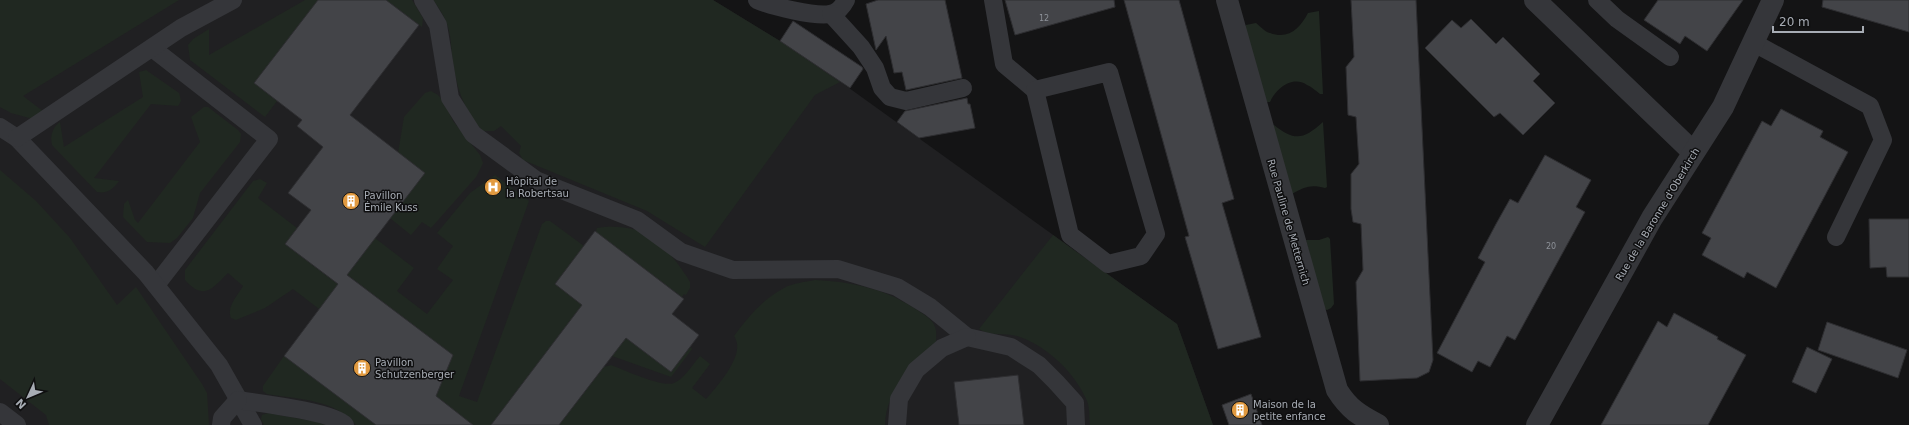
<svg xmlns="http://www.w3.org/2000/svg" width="1909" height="425" viewBox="0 0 1909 425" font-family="'DejaVu Sans',sans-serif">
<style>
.built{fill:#202022}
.green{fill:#202821}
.building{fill:#434448;stroke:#2e2e31}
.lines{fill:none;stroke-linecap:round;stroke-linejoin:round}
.lane{stroke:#35363a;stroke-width:18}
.street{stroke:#35363a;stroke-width:22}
.labels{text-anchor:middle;stroke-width:3;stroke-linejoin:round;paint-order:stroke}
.number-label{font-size:8px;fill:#8e9299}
.poi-label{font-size:10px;fill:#a7acb4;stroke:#0f0f10;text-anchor:start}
.street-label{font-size:10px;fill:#a7acb4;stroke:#0f0f10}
</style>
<rect width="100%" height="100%" fill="#141415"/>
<!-- built -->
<polygon class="built" points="0,0 713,0 780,41 831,75 1177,324 1213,425 0,425"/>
<!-- green -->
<g class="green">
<polygon points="0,0 179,0 23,96 44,112 33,119 11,113 0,107"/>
<polygon points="305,0 318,0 254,83 277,101 265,117 190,60 188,45 193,39 209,29 209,55"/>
<polygon points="386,0 412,0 423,18 422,27"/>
<path d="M433,0H713L780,41L840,82L815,95L705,247L647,211L523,160L519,153L521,146L501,126L494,131H483C463,111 455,82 452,55C451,46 451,36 448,27C445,17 439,8 433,0Z"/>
<path d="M1319,11L1323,94H1320C1316,91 1312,87 1307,85C1292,75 1276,89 1270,102H1265L1244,28L1246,25L1256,23C1260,26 1265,32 1270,33C1289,40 1300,28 1308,13Z"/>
<path d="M146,70L179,93L181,101L178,106L151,104L94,178L119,181C113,189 108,194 97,192L52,145C50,136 52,128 60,122L64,147L143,97L139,72Z"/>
<polygon points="431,91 438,95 443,101 453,121 480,155 483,163 476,177 431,228 422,222 411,235 390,218 398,153 404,117 425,93"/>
<polygon points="204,107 208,107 238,130 241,134 240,142 200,193 193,218 177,238 170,243 147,242 123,217 124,204 128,200 135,220 138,223 200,142 191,117"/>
<path d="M1323,122L1327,187L1325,188C1311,184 1304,187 1292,194L1271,126L1274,125C1295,142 1304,139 1323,122Z"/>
<polygon points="0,170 36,201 70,238 117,305 136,287 202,384 207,393 209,425 49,425 46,415 0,379"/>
<polygon points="495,175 529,201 459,396 477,402 542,224 546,221 550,221 584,246 555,284 582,305 491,425 473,425 436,396 453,355 303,241 375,238 414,268 397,291 427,314 453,280 437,269 453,246 437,233 470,193"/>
<path d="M260,179L267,183L258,198L297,228L285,244L437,360L325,302L319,309L293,289L265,308L236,320L231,318C226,307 238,295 243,286L228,273C212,289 204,301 185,280V270L253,181Z"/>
<path d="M597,228C613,225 635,227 649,235C662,242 682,268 690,282V288L686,295L684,294L682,297L596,232Z"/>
<path d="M1053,235L1177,324L1213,425H1090C1089,418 1090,408 1087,401C1075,373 1048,347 1020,337C1007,332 990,337 979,329Z"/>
<polygon points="1328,237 1330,239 1334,304 1331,308 1327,310 1323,308 1306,240 1319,240"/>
<path d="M815,280C854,282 887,289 920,312C926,316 933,320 935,327C937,331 936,338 936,342C913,367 886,389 885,425H559L604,367L611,365C624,370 663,388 674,383C684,379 693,364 700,356L710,364L692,388L706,399C717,386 747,354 734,336C748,317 763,299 784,288C793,283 805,282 815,280Z"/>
<polygon points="601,319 671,372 690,347 692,349 671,377 612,356"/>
<path d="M284,356L376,425H356C335,399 297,399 267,394L263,391V386Z"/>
<polygon points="268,413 318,422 325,425 264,425 261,419 262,415"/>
</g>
<!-- building -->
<g class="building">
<polygon points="318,0 386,0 419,25 350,115 425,173 347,275 453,355 436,396 473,425 376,425 284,356 338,284 285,244 311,210 288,193 323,147 297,126 302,120 254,83"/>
<polygon points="878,0 945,0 962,78 906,90 902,72 894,73 886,36 876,50 866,4"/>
<polygon points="1005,0 1114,0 1115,7 1015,35"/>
<polygon points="1124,0 1179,0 1234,199 1222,203 1261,337 1218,349 1185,237 1189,236"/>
<polygon points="1351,0 1416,0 1433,360 1429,372 1417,378 1360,381 1356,282 1363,270 1361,224 1353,222 1351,209 1351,174 1359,164 1356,117 1348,115 1346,67 1354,57"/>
<polygon points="1658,0 1743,0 1707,51 1685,36 1680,44 1644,20"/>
<polygon points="1823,0 1909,0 1909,32 1822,7"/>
<polygon points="1471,19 1496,44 1503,37 1540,74 1533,81 1555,103 1523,135 1500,113 1494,117 1425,48 1452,20 1461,28"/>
<polygon points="793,21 862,67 863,69 850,88 780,41"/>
<polygon points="967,98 968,104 970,104 975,128 919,138 897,122 905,111"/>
<polygon points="1781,109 1823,131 1820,137 1848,152 1776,288 1747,272 1744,278 1702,255 1711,238 1702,233 1762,121 1771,126"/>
<polygon points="1545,155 1591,180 1576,207 1585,212 1515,340 1507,336 1490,367 1478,361 1472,372 1437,353 1485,262 1478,258 1496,224 1510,199 1518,203"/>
<polygon points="1869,219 1909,219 1909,277 1887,277 1886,267 1870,268"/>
<polygon points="595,231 684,299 672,314 699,335 671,372 626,338 559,425 491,425 582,305 555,284"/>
<polygon points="1674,313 1718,337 1717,339 1746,355 1708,425 1601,425 1658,321 1667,327"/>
<polygon points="1827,322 1907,350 1898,378 1818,350"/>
<polygon points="1807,347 1832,359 1816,393 1792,382"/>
<polygon points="1018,375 1024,425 959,425 954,382"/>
<polygon points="1251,394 1262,425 1229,425 1222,405"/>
</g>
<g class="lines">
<!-- lane -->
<g class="lane">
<polyline points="423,0 438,25 450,98 473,134 536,180 637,220 681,252 733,270 838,269 897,287 930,307 967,337 1011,347 1039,365 1056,382 1075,403 1076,425"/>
<path d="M757,0C770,6 816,17 830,14C837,13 843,6 846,0"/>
<polyline points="993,0 1004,64 1035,90"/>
<polyline points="1597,0 1617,19 1670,57"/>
<polyline points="831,14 861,47 875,68 882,88 890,97 906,101 963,88"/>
<polyline points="1754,43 1870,106 1883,140 1836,237"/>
<polyline points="152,48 269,139 156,285"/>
<polygon points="1109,72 1156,234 1141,256 1108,264 1070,235 1035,90"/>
<polyline points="0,127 17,138 146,273 219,365 253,425"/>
<polyline points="17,138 181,28 233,0"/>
<path d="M238,400C258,403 334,412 345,425"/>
<polyline points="0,412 17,425"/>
<polyline points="221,425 222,418 238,400"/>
<polyline points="897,425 899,399 916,370 942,348 967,337"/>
</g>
<!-- street -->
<g class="street">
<path d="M1227,0L1337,390C1349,409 1359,415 1378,425"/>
<polyline points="1535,0 1693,152"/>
<polyline points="1537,425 1652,218 1723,107 1773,0"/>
</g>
</g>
<!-- icons -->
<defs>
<symbol id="hospital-disc" viewBox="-11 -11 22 22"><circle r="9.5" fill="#e19a40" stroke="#0f0f10"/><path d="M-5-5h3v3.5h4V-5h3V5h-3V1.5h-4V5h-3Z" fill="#fff"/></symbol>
<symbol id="building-disc" viewBox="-11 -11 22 22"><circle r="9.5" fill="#e19a40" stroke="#0f0f10"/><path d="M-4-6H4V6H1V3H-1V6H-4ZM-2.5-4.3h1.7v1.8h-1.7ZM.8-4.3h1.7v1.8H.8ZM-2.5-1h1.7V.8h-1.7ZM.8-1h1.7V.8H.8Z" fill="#fff"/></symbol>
</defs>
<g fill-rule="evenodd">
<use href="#hospital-disc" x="483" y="177" width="20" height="20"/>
<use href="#building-disc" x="341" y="191" width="20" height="20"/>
<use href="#building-disc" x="352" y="358" width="20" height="20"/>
<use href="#building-disc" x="1230" y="400" width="20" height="20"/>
</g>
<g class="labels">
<!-- number labels -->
<g class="number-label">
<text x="1044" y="21">12</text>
<text x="1551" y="249">20</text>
</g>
<!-- poi labels -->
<g class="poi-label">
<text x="506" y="185">Hôpital de<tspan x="506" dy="12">la Robertsau</tspan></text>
<text x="364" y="199">Pavillon<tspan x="364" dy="12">Émile Kuss</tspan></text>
<text x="375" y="366">Pavillon<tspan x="375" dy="12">Schutzenberger</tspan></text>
<text x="1253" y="408">Maison de la<tspan x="1253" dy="12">petite enfance</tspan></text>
</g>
<!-- street labels -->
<g class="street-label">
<text transform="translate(1657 214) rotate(-59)" y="4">Rue de la Baronne d'Oberkirch</text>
<text transform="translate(1289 222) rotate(74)" y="4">Rue Pauline de Metternich</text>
</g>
</g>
<!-- north arrow -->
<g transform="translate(28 397) rotate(226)" stroke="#0f0f10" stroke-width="3" paint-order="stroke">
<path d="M0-3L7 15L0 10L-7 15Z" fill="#a7acb4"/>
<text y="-6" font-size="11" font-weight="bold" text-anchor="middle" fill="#a7acb4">N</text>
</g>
<!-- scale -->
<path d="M1773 26v6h90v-6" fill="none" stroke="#a7acb4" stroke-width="2"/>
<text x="1779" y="26" font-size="12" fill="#a7acb4" stroke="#0f0f10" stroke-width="3" paint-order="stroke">20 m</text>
</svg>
